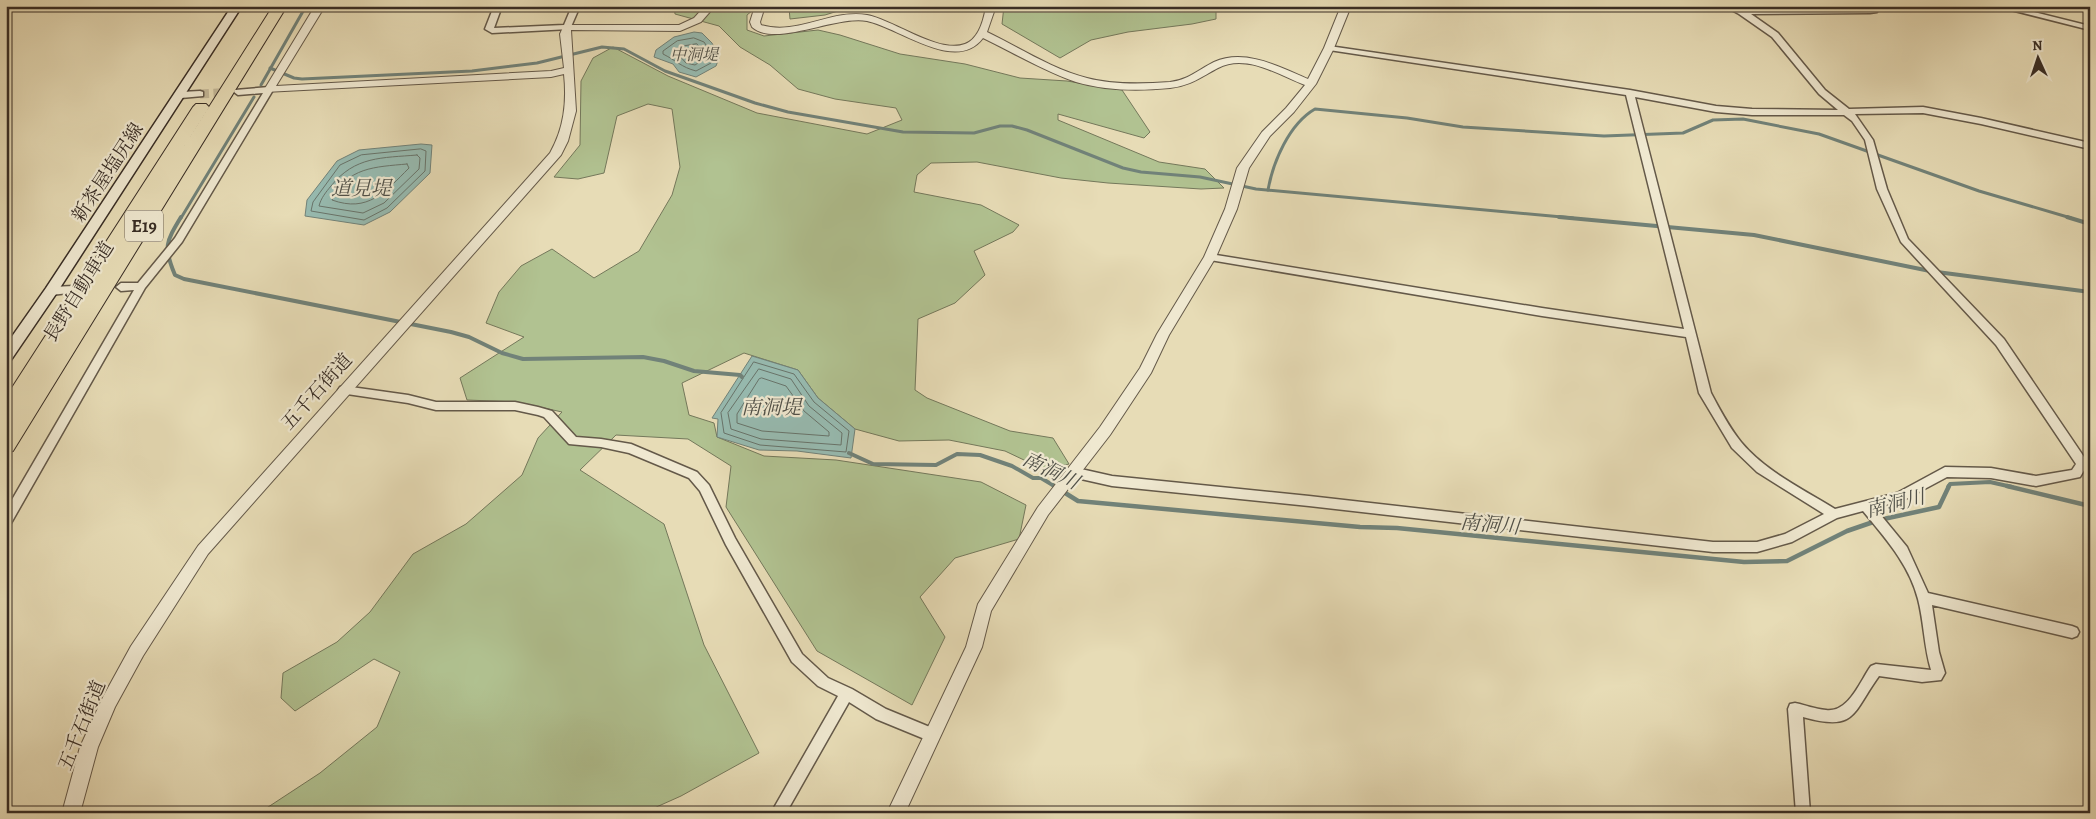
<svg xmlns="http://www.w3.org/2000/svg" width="2096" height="819" viewBox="0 0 2096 819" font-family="Alegreya,'Noto Serif JP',serif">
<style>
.green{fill:#b1c291;stroke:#74785b}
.water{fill:#97bbb1;stroke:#718279}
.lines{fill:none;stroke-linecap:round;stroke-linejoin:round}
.shore{stroke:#68746b;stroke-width:1}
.stream-far2{stroke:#718279;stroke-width:3}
.stream-far1{stroke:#718279;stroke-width:4}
.stream{stroke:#718279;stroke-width:4.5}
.minor-tunnel{stroke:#c4b999;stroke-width:9;stroke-dasharray:9 4.5;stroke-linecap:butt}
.minor-casing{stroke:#645949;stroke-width:3}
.tertiary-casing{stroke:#645949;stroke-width:2}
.secondary-casing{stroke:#382d25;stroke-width:3}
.motorway-casing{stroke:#382d25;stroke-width:2}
.minor{fill:#efe8d0;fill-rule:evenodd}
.tertiary{fill:#efe8d0;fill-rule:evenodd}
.secondary{fill:#efe8d0;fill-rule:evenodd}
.motorway{fill:#e7dcb6;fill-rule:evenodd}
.labels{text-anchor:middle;stroke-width:4.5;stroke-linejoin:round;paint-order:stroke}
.far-water-label{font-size:16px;font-style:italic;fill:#505048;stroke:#efe8d0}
.shield{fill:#efe8d0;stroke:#6f6558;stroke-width:1}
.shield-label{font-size:18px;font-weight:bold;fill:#382d25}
.street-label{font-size:19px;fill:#382d25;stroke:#efe8d0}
.water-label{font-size:20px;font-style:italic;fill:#505048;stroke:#efe8d0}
</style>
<rect width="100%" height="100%" fill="#e7dcb6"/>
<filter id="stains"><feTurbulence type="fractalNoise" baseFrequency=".004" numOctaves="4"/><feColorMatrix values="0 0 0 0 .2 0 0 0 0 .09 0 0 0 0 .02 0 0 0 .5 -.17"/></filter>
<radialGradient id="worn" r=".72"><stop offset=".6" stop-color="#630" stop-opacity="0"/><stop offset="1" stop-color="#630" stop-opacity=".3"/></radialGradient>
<!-- green -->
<g class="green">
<polygon points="674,6 758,6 747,15 747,30 764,36 818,30 840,35 900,54 965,64 1020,78 1067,81 1122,90 1150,132 1144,138 1058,114 1058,120 1159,162 1205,169 1224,188 1201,189 1108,183 1061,178 977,162 931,163 917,175 914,192 981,205 1019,225 1013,232 974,251 985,275 955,303 918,319 915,390 927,398 1010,431 1053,438 1069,464 1045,470 1005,451 949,440 899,441 855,429 818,398 798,370 744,353 682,383 689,415 714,423 717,437 764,456 836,460 981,482 1026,505 1019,539 955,558 920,597 945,637 912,705 817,651 726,507 731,466 688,439 616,435 580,470 664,524 704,645 759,753 681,796 643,813 259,813 320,773 377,727 400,672 374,659 295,711 281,698 283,673 337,642 370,612 413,554 466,524 522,475 538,438 562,412 517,402 467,400 460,378 524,337 486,323 499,292 521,266 552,249 594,278 639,251 672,195 680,167 672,109 648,104 617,116 604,173 578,179 554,177 580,145 581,81 593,58 613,47 668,76 757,113 867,134 902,120 896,108 835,99 798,89 770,65 740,47 719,26 675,14"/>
<polygon points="792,6 854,6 825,15 790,19 789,8"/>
<polygon points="1004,6 1216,6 1216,19 1192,24 1128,32 1091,40 1060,58 1002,24"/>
</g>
<!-- water -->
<g class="water">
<polygon points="694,32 702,33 712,43 719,58 716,66 696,77 679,72 673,64 654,57 656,50 674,37"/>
<polygon points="421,144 432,145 430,173 390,212 364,225 305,216 307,200 337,161 359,150"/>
<polygon points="752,356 798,370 818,398 855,429 851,458 797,451 759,450 717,437 718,419 712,418"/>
</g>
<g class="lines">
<!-- shore -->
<g class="shore">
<path d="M694,38L704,42L714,57L711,63L696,71C681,67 677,61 663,54V51L677,41Z"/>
<polygon points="697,44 707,57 695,65 686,63 676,52 679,47"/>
<polygon points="421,149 426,151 425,171 387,208 364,220 311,211 313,202 340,165 361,155"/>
<path d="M417,155L420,158L419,169L384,203L363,213L319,206C321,198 326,192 331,186C355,156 382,158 417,155Z"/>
<path d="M407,164L409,168C385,192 368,213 332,200C347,167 375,167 407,164Z"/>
<polygon points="754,362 794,374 814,402 849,431 846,452 760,445 724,433 721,413"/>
<polygon points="759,369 791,379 809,406 842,433 841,445 761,439 731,429 728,413"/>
<polygon points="762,378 786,386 804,411 829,432 829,436 762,431 737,423 737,414 759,379"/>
</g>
<!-- stream-far2 -->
<g class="stream-far2">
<polyline points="270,68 294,78 302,79 472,71 537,63 602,47 624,49 665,71 755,103 788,112 903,132 974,133 1000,126 1012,126 1027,130 1123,168 1141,172 1200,177 1256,189 1573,218"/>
<polyline points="261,85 306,6"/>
<path d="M1268,190C1273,162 1289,124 1315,109L1407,118L1463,127L1604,136L1683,133L1713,120L1743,119L1819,134L1979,191L2071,218"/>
<polyline points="181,218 254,97"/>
</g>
<!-- stream-far1 -->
<g class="stream-far1">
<path d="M181,217C166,242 163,247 175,275L184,279L451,332L469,337L502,353L523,359L643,357L664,361L694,371L740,375L742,377"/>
<polyline points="1559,217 1754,235 1930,271"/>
<polyline points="2067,217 2090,224"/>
<polyline points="1937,272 2090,292"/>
<polyline points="849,453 873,464 936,465 957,454 980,455 1012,466 1033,478 1041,478 1056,487"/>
<polyline points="1948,487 1950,484 1990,482 2012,487"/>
</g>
<!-- stream -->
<g class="stream">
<polyline points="1054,486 1078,501 1360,527 1397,528 1744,562 1787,561 1847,531 1879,520 1939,507 1949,486"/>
<polyline points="2007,486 2090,506"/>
</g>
<!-- minor-tunnel -->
<polyline class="minor-tunnel" points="200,94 233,92"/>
<defs>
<g id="minor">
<polygon points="494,6 502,6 494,28 564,25 572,6 580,6 570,29 492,33 485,29"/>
<path d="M1724,6H1735L1743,10L1870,9L1869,6H1877V12L1870,13L1751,14L1778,33L1825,90L1849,109L1923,107L1981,118L2090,143V149L1981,124L1923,113L1855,114L1873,140L1887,189L1908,239L2004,339L2084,457L2090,455V465L2086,467L2080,477L2036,486L1991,478L1947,477L1904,500L1875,508L1907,547L1928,593L2072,626L2077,628L2079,632L2077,636L2072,638L1932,605L1939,652L1945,673L1941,680L1922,682L1879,676C1852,713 1857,732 1803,717L1810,813H1796L1788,709L1790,704L1795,703C1805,705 1815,709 1826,710C1849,713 1860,681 1871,666L1876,664L1931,670C1924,647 1924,622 1918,599C1909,564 1885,538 1863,511L1837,518L1792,542L1757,552H1713L1309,506L1112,486L1072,477L1068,475L1066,472L1068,469L1072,467L1112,476L1309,496L1713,542H1757L1785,534L1824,514L1757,472L1732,448L1699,393L1686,337L1542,316L1210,260L1205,257L1210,254L1542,308L1684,329L1626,95L1329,50L1325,48L1329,46L1630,90L1716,106L1752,109L1838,110L1819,94L1772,37L1739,14ZM1635,97L1716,112L1752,115H1844L1852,121L1865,140L1877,189L1901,242L1996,345L2076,464L2072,470L2036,476L1991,468L1945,467L1897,493L1835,509C1803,489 1766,472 1741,442C1729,427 1720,410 1711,393Z"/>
<polygon points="1995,6 2010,6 2090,26 2090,30"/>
<polygon points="269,87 273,90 182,242 145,288 10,525 6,526 6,510 134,290 121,291 116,287 121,283 138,283 175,238 263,93 238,95 234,92 235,90"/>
<polygon points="200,91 203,92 203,96 181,98 177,95 181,92"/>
<polygon points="74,286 79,290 78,292 51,295 46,291 51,287"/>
<polygon points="344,386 408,395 436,402 515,402 538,407 552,411 576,437 601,439 631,444 697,472 709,485 735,538 802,654 828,678 852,689 886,709 937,730 939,735 937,740 932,742 876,719 849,702 786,813 771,813 838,696 818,686 792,662 726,545 700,491 689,478 629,453 601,447 569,444 544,417 538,415 515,410 436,410 408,403 340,393 338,390 340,387"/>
</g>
<g id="tertiary">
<path d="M315,6H325L276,86L551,71L564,68L560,34L564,25H679L694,18L705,6H715L701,22L680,31L571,30L576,111L568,141L561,155L208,554L143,656L115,707L98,747L80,813H62L80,747L103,697L131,646L198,546L550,153C564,128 567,103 564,74L551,77L265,92L264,90Z"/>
<path d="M755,6H765L760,22L761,25C797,36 831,9 867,15C894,20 938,54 965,44C979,39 984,19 986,6H996L987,32C1020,48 1052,69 1087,78C1113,85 1143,84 1170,82C1188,80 1198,70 1214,62C1245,48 1280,67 1308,79L1324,48L1341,6H1351L1334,48L1316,84L1294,112L1270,136L1249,168L1237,209L1216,257L1169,335L1151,373L1110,435L1048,515L991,611L982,647L905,813H887L966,647L978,604L1038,507L1100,427L1140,368L1157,334L1204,257L1225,209L1237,168L1262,132L1286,108L1305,85C1279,75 1246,53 1218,68C1201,77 1190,86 1170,88C1140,91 1106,91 1076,82C1044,71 1014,53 983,38C956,74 900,28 867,21C836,15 775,48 752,27L750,22Z"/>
</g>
<polygon id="secondary" points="232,6 242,6 56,294 11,360 6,361 6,345 46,288"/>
<polygon id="motorway" points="273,6 287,6 13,451 6,453 6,428 11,420 6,422 6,397 193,107 196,104 206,104 209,107 173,164"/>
</defs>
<!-- minor casing -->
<use href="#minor" class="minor-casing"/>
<!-- tertiary casing -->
<use href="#tertiary" class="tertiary-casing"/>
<!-- secondary casing -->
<use href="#secondary" class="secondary-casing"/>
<!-- motorway casing -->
<use href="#motorway" class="motorway-casing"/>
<!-- minor -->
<use href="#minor" class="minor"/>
<!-- tertiary -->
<use href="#tertiary" class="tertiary"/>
<!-- secondary -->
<use href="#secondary" class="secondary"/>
<!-- motorway -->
<use href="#motorway" class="motorway"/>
</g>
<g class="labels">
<!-- far-water labels -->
<g class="far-water-label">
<text x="694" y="60">中洞堤</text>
</g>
<!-- shield labels -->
<rect class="shield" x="125" y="210.5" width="38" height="31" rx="4"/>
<g class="shield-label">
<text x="144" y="232">E19</text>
</g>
<!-- street labels -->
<g class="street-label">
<text transform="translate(107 172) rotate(-57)" y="7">新茶屋塩尻線</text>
<text transform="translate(78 291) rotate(-58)" y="7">長野自動車道</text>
<text transform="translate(316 391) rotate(-48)" y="7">五千石街道</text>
<text transform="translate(81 725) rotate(-68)" y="7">五千石街道</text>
</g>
<!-- water labels -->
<g class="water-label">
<text x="361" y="195">道見堤</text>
<text x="771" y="414">南洞堤</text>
<text transform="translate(1051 470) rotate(26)" y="7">南洞川</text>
<text transform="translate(1895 503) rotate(-14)" y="7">南洞川</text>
<text transform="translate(1490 524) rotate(5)" y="7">南洞川</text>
</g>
</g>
<!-- margin -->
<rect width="2096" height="819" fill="none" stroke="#e7dcb6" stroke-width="25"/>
<rect x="8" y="8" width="2081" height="804" fill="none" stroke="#382d25" stroke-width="2.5"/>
<rect x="12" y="12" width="2071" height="794" fill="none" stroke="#382d25"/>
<!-- north arrow -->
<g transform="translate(2038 58) rotate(357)" stroke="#efe8d0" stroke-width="4" paint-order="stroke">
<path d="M0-4L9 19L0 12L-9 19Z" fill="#382d25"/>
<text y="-8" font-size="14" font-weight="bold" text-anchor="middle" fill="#382d25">N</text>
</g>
<rect width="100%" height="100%" filter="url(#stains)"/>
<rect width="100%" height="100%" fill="url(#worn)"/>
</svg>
